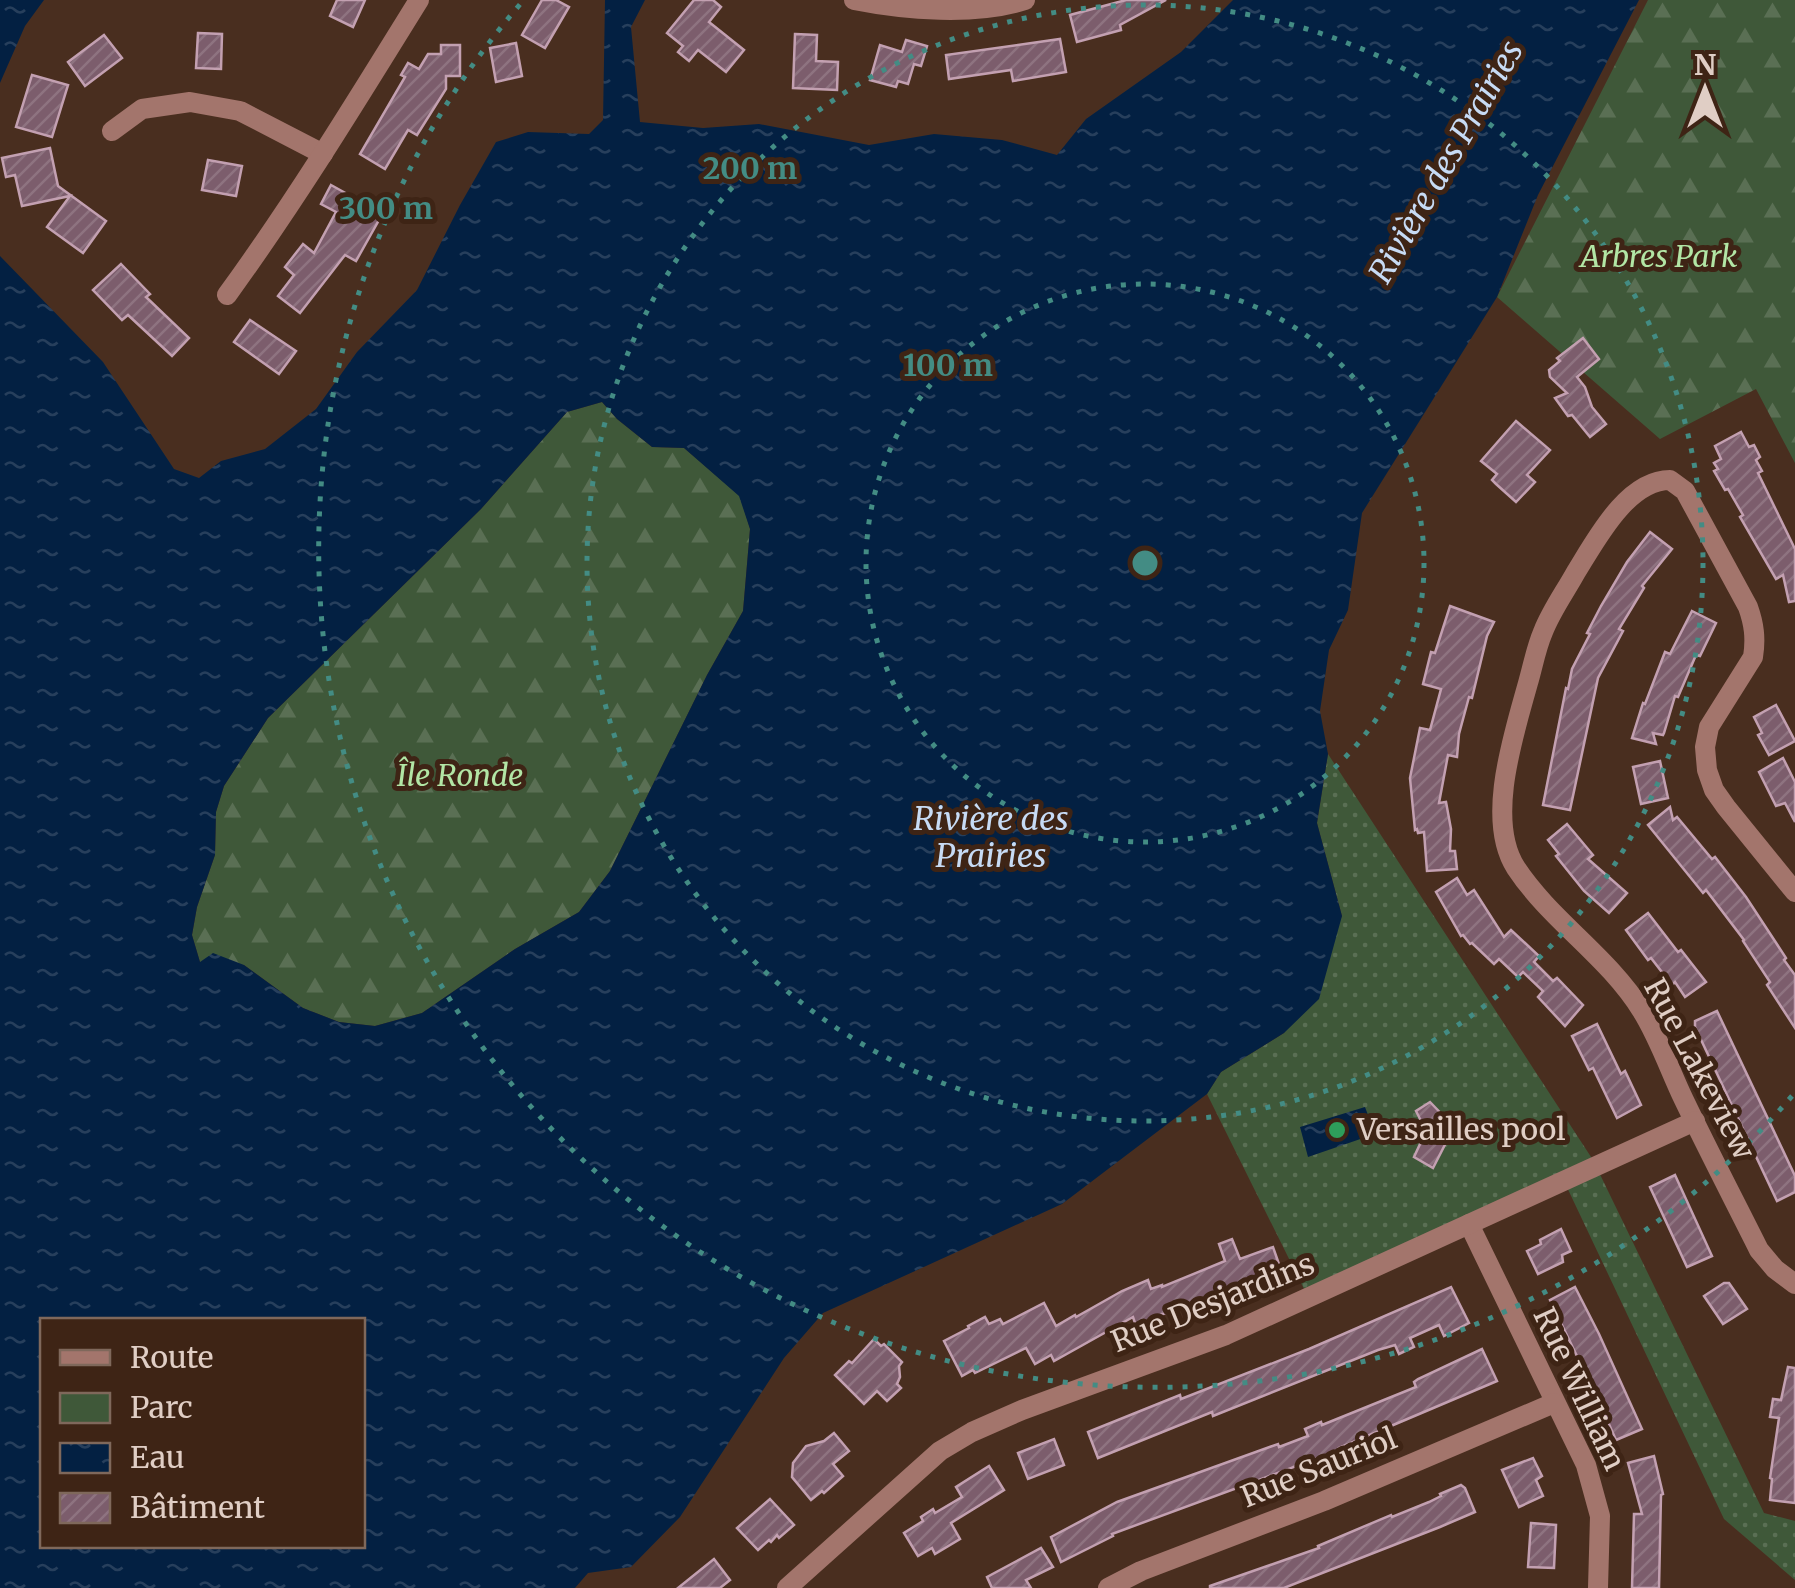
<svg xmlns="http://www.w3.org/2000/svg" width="1795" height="1588" viewBox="0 0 1795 1588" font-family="Merriweather,serif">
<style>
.green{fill:url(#green-dots)}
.forest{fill:url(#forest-firs)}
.water{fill:url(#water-ripples);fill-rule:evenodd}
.building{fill:url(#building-hatch);stroke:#c3a0b1;stroke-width:2.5}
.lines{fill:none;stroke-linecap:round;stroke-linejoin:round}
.minor{stroke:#a3756c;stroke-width:20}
.ring{fill:none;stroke:#438c84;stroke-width:5;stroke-dasharray:5 10}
.leisure-dot{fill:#2e9e5b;stroke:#3e2415;stroke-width:4}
.labels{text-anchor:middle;stroke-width:10;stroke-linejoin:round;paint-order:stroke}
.park-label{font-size:30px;font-style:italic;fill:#b2e6a5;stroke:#3e2415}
.street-label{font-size:30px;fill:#e0cec5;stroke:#3e2415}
.poi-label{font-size:30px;fill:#e0cec5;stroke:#3e2415;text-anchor:start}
.water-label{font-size:32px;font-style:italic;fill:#c7dbf5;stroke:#3e2415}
.centre{fill:#438c84;stroke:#3e2415;stroke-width:5}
.ring-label{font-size:30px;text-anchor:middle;font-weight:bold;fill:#438c84;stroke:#3e2415;stroke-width:10;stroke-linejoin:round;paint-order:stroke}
</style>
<defs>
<pattern id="green-dots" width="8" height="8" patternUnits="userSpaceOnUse" patternTransform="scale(2.5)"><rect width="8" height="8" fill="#3f5839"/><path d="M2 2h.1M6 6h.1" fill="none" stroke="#5a6f54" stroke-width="1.8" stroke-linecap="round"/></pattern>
<pattern id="forest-firs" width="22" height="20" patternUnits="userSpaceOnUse" patternTransform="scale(2.5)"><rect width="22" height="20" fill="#3f5839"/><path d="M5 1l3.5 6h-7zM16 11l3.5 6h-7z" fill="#5a6f54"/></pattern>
<pattern id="water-ripples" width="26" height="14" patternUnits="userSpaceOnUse" patternTransform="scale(2.5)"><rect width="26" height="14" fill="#032042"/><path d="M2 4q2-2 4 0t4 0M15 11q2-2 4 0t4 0" fill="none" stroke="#273f5c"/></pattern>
<pattern id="building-hatch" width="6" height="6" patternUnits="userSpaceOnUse" patternTransform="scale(2.5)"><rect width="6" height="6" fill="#7c5d6c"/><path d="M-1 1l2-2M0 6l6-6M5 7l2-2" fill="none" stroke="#8e7380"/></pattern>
</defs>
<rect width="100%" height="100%" fill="#492e1f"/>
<!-- green -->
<polygon class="green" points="1328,754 1593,1160 1764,1513 1795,1521 1795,1580 1724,1519 1564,1181 1308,1297 1207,1094 1221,1072 1284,1033 1342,916 1317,823"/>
<!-- forest -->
<g class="forest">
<polygon points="1648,0 1795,0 1795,463 1756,389 1660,439 1497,297"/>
<polygon points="602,402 617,419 652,447 684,448 740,496 750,529 743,611 707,675 610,871 579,912 515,949 422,1013 375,1026 339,1022 303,1008 244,965 200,962 192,935 197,907 215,855 216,812 224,786 268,718 481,509 567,412"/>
</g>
<!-- water -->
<g class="water">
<polygon points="0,0 44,0 25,26 0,83"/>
<path d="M605,0H645L631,27L640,122L703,128L759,124L869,145L934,134L1002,140L1057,155L1086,119L1181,52L1233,0H1639L1538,195L1497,297L1362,513L1348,610L1329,650L1320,711L1328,754L1317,823L1342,916L1319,999L1284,1033L1221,1072L1207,1094L1062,1204L823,1313L784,1358L680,1517L631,1567L588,1573L575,1588H0V256L103,362L174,469L199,478L221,461L265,449L316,409L357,352L417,290L460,205L496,142L528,132L589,134L603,120ZM602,402L617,419L652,447L684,448L739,496L750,529L743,611L707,675L610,871L579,912L515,949L422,1013L375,1026L339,1022L303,1008L244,965L213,953L200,962L192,935L197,907L215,855L216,812L224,786L268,718L481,509L567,412ZM42,1320H362V1546H42Z"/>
<polygon points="1365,1107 1375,1134 1308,1157 1300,1127"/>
</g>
<!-- building -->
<g class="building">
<polygon points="337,0 365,0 353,27 330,16"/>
<polygon points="542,0 556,0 569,7 545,48 522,35"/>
<polygon points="694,0 713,0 721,7 709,22 744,50 726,72 698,50 689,61 678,52 683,46 667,33"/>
<polygon points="1126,0 1166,0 1120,25 1121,30 1077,42 1070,15"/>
<polygon points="198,33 222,34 221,69 196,68"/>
<polygon points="795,34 817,35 816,61 838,62 837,90 793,88"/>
<polygon points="104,35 122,58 85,86 68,62"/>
<polygon points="1060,39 1066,72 1013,81 1011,70 949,79 946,55"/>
<polygon points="906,40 927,46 921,66 914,64 908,84 898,81 896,87 870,80 880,45 902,52"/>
<polygon points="516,43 522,76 496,82 490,48"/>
<polygon points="441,45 460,45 460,76 446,76 446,89 417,135 408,130 385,169 360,154 405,77 401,75 408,63 419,69 428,54 441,54"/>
<polygon points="32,75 68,85 52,137 16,127"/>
<polygon points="50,148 58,186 106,221 83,253 47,227 70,196 22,206 15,175 6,177 2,158"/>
<polygon points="208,160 242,166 236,196 202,190"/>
<polygon points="331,185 367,205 364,211 379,220 356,261 345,255 300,313 278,296 294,275 285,267 303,244 314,253 336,212 321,204"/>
<polygon points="121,264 150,294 146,297 189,338 172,356 128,315 122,320 93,290"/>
<polygon points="250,320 296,351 279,374 234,342"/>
<polygon points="1583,338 1599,359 1577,377 1585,387 1592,407 1606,424 1590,437 1572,415 1568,416 1555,398 1567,393 1550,377 1549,370 1560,361 1557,358"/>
<polygon points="1516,421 1550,450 1527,475 1535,482 1516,502 1496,484 1492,480 1497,474 1481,461"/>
<polygon points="1741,432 1749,447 1754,445 1760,457 1756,460 1762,471 1758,473 1795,549 1795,601 1789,602 1783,575 1776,579 1740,517 1743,515 1728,489 1725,490 1714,471 1718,469 1714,463 1721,459 1715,446"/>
<polygon points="1650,532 1672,549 1642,586 1644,588 1619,629 1623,631 1598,678 1570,810 1543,805 1566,688 1568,689 1572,669 1590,634 1587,633 1601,606 1627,562"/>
<polygon points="1450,606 1494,622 1487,636 1472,698 1469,697 1459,734 1457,757 1448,755 1439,803 1446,802 1451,829 1450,851 1455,851 1457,869 1427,871 1424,832 1418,833 1417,829 1415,830 1410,778 1420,728 1430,730 1441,689 1423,684 1431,652 1435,653"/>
<polygon points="1692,611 1716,623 1700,656 1696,655 1678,697 1675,696 1664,733 1663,735 1653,733 1656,744 1632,738 1643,703 1645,704 1665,652 1670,654"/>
<polygon points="1776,705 1795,741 1769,755 1758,735 1762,733 1754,717"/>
<polygon points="1783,758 1795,782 1795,822 1785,803 1776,806 1759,772"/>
<polygon points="1660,761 1668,798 1641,804 1633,767"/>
<polygon points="1670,807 1673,820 1677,817 1712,859 1715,857 1746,897 1786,958 1784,960 1795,975 1795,1028 1767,985 1770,982 1743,941 1744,940 1706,890 1703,893 1648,825"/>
<polygon points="1567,824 1593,855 1588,859 1627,893 1609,913 1584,891 1556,856 1559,854 1548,840"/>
<polygon points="1457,878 1467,895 1474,890 1504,937 1511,930 1539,956 1534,962 1553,981 1557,978 1583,1005 1565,1026 1538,997 1543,991 1523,972 1518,977 1499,959 1494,964 1472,943 1470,944 1463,935 1461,936 1436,892"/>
<polygon points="1648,913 1678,952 1681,950 1706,982 1685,997 1675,982 1672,985 1651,958 1648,960 1626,930"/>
<polygon points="1717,1011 1795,1176 1795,1192 1777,1201 1695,1027 1695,1021"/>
<polygon points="1597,1024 1621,1074 1625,1071 1641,1105 1617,1118 1593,1068 1589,1070 1572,1036"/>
<polygon points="1430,1102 1454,1127 1433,1168 1414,1157 1426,1131 1416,1111"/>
<polygon points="1675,1175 1712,1256 1687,1267 1650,1187"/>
<polygon points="1561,1229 1571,1251 1562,1255 1563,1262 1538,1274 1527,1251 1541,1244 1540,1240"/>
<polygon points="1232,1239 1240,1259 1273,1247 1280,1267 1248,1285 1172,1310 1136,1326 1133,1317 1054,1361 1051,1355 1035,1364 1026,1348 975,1373 973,1370 962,1376 944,1341 969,1328 968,1326 985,1317 989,1324 1000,1319 1003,1324 1044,1303 1056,1326 1075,1315 1076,1317 1122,1291 1148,1280 1151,1289 1162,1285 1162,1287 1225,1261 1219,1244"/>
<polygon points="1724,1283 1729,1283 1747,1309 1723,1324 1704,1296"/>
<polygon points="1451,1287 1469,1323 1444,1336 1439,1325 1410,1338 1414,1347 1399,1354 1395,1345 1378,1350 1213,1416 1212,1412 1098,1458 1088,1432 1180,1395 1181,1399 1309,1349"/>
<polygon points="1575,1287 1599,1334 1642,1429 1616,1440 1588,1377 1587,1377 1550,1300"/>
<polygon points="874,1339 881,1346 884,1344 902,1362 899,1366 900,1377 897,1384 901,1388 887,1401 877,1391 864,1404 835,1375 849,1361 852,1363"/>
<polygon points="1482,1349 1497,1381 1339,1448 1340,1450 1112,1534 1113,1536 1061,1562 1051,1537 1117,1502 1278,1444 1279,1447 1308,1436 1305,1429 1321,1422 1322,1425 1416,1387 1414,1382 1418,1379"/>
<polygon points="1788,1367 1795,1368 1795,1503 1770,1500 1772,1479 1770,1478 1779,1418 1770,1417 1773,1399 1781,1400"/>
<polygon points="834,1433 849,1451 833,1464 843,1476 824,1493 822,1491 811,1500 792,1477 793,1463 806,1446 824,1441"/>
<polygon points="1054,1439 1064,1465 1028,1479 1018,1453"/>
<polygon points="1654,1456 1663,1494 1661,1495 1659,1588 1632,1588 1634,1514 1642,1514 1628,1463"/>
<polygon points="1533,1458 1542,1476 1536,1480 1543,1496 1519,1507 1502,1470"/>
<polygon points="989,1466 1004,1490 951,1523 960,1539 935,1554 932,1548 918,1556 904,1533 923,1521 921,1517 933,1509 935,1513 962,1497 956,1487"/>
<polygon points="1461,1485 1465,1488 1475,1512 1440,1527 1284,1588 1210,1588 1210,1586 1319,1548 1318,1546 1391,1515 1392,1517 1429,1502 1441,1496 1440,1494"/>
<polygon points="770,1499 794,1525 779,1538 777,1535 771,1542 769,1540 758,1550 737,1528"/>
<polygon points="1531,1523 1556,1525 1554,1568 1528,1567"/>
<polygon points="1041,1548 1053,1567 1026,1580 1031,1588 992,1588 987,1577"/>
<polygon points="714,1559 730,1580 720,1588 678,1588"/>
</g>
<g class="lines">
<!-- minor -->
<g class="minor">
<path d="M854,0C904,10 976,16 1025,0"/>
<polyline points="112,131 142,109 190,102 240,111 323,154"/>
<path d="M227,295C296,200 357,100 419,0"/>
<path d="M1795,892L1726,807L1714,790L1707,770L1705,747L1709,727L1753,657C1756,638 1754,624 1748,607L1685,491L1670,480C1627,480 1596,540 1576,572C1565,592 1551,611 1543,632C1536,648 1533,666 1528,683C1514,734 1485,820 1516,868C1551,921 1608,956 1642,1011C1659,1038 1670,1071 1684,1100C1708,1150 1734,1200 1759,1250L1775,1269L1795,1284"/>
<polyline points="1469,1224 1586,1465 1600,1516 1598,1588"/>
<polyline points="787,1588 940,1451 972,1432 1022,1410 1226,1335 1695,1121"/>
<polyline points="1108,1588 1141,1571 1324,1501 1554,1403"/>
</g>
</g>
<!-- distance rings -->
<g class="ring">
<circle cx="1145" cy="563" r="279"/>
<circle cx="1145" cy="563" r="558"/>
<path d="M1792 1096A838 838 0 1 1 522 2"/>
</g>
<!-- markers -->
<circle class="leisure-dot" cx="1337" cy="1130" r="10"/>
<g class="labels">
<!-- park labels -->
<g class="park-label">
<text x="1659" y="267">Arbres Park</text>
<text x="460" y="786">Île Ronde</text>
</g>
<!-- street labels -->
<g class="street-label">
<text transform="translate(1699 1069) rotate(62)" y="10">Rue Lakeview</text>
<text transform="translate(1213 1303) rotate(-22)" y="10">Rue Desjardins</text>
<text transform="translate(1579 1389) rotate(65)" y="10">Rue William</text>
<text transform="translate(1319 1468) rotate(-22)" y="10">Rue Sauriol</text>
</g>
<!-- poi labels -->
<g class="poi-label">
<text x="1357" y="1140">Versailles pool</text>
</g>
<!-- water labels -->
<g class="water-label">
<text transform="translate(1446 162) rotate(-60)" y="11">Rivière des Prairies</text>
<text x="991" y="830">Rivière des<tspan x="991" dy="37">Prairies</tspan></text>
</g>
</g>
<circle cx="1145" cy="563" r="15" class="centre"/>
<g class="ring-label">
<text x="750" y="179">200 m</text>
<text x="386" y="219">300 m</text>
<text x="948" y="376">100 m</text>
</g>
<!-- legend -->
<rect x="40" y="1318" width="325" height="230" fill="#3e2415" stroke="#7f685b" stroke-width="2.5"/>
<rect x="60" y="1350" width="50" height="15" fill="#a3756c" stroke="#7f685b" stroke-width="2.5"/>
<text x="130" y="1368" font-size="30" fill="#e0cec5">Route</text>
<rect x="60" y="1393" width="50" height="30" fill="#3f5839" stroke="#7f685b" stroke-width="2.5"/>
<text x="130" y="1418" font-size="30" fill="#e0cec5">Parc</text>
<rect x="60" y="1443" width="50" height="30" fill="url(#water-ripples)" stroke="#7f685b" stroke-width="2.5"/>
<text x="130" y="1468" font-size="30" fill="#e0cec5">Eau</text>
<rect x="60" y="1493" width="50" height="30" fill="url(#building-hatch)" stroke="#7f685b" stroke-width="2.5"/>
<text x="130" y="1518" font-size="30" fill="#e0cec5">Bâtiment</text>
<!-- north arrow -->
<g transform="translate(1705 90)" stroke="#3e2415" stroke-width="8" paint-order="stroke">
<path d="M0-8L18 38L0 25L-18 38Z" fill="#e0cec5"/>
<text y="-15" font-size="28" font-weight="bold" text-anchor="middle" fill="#e0cec5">N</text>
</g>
</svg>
